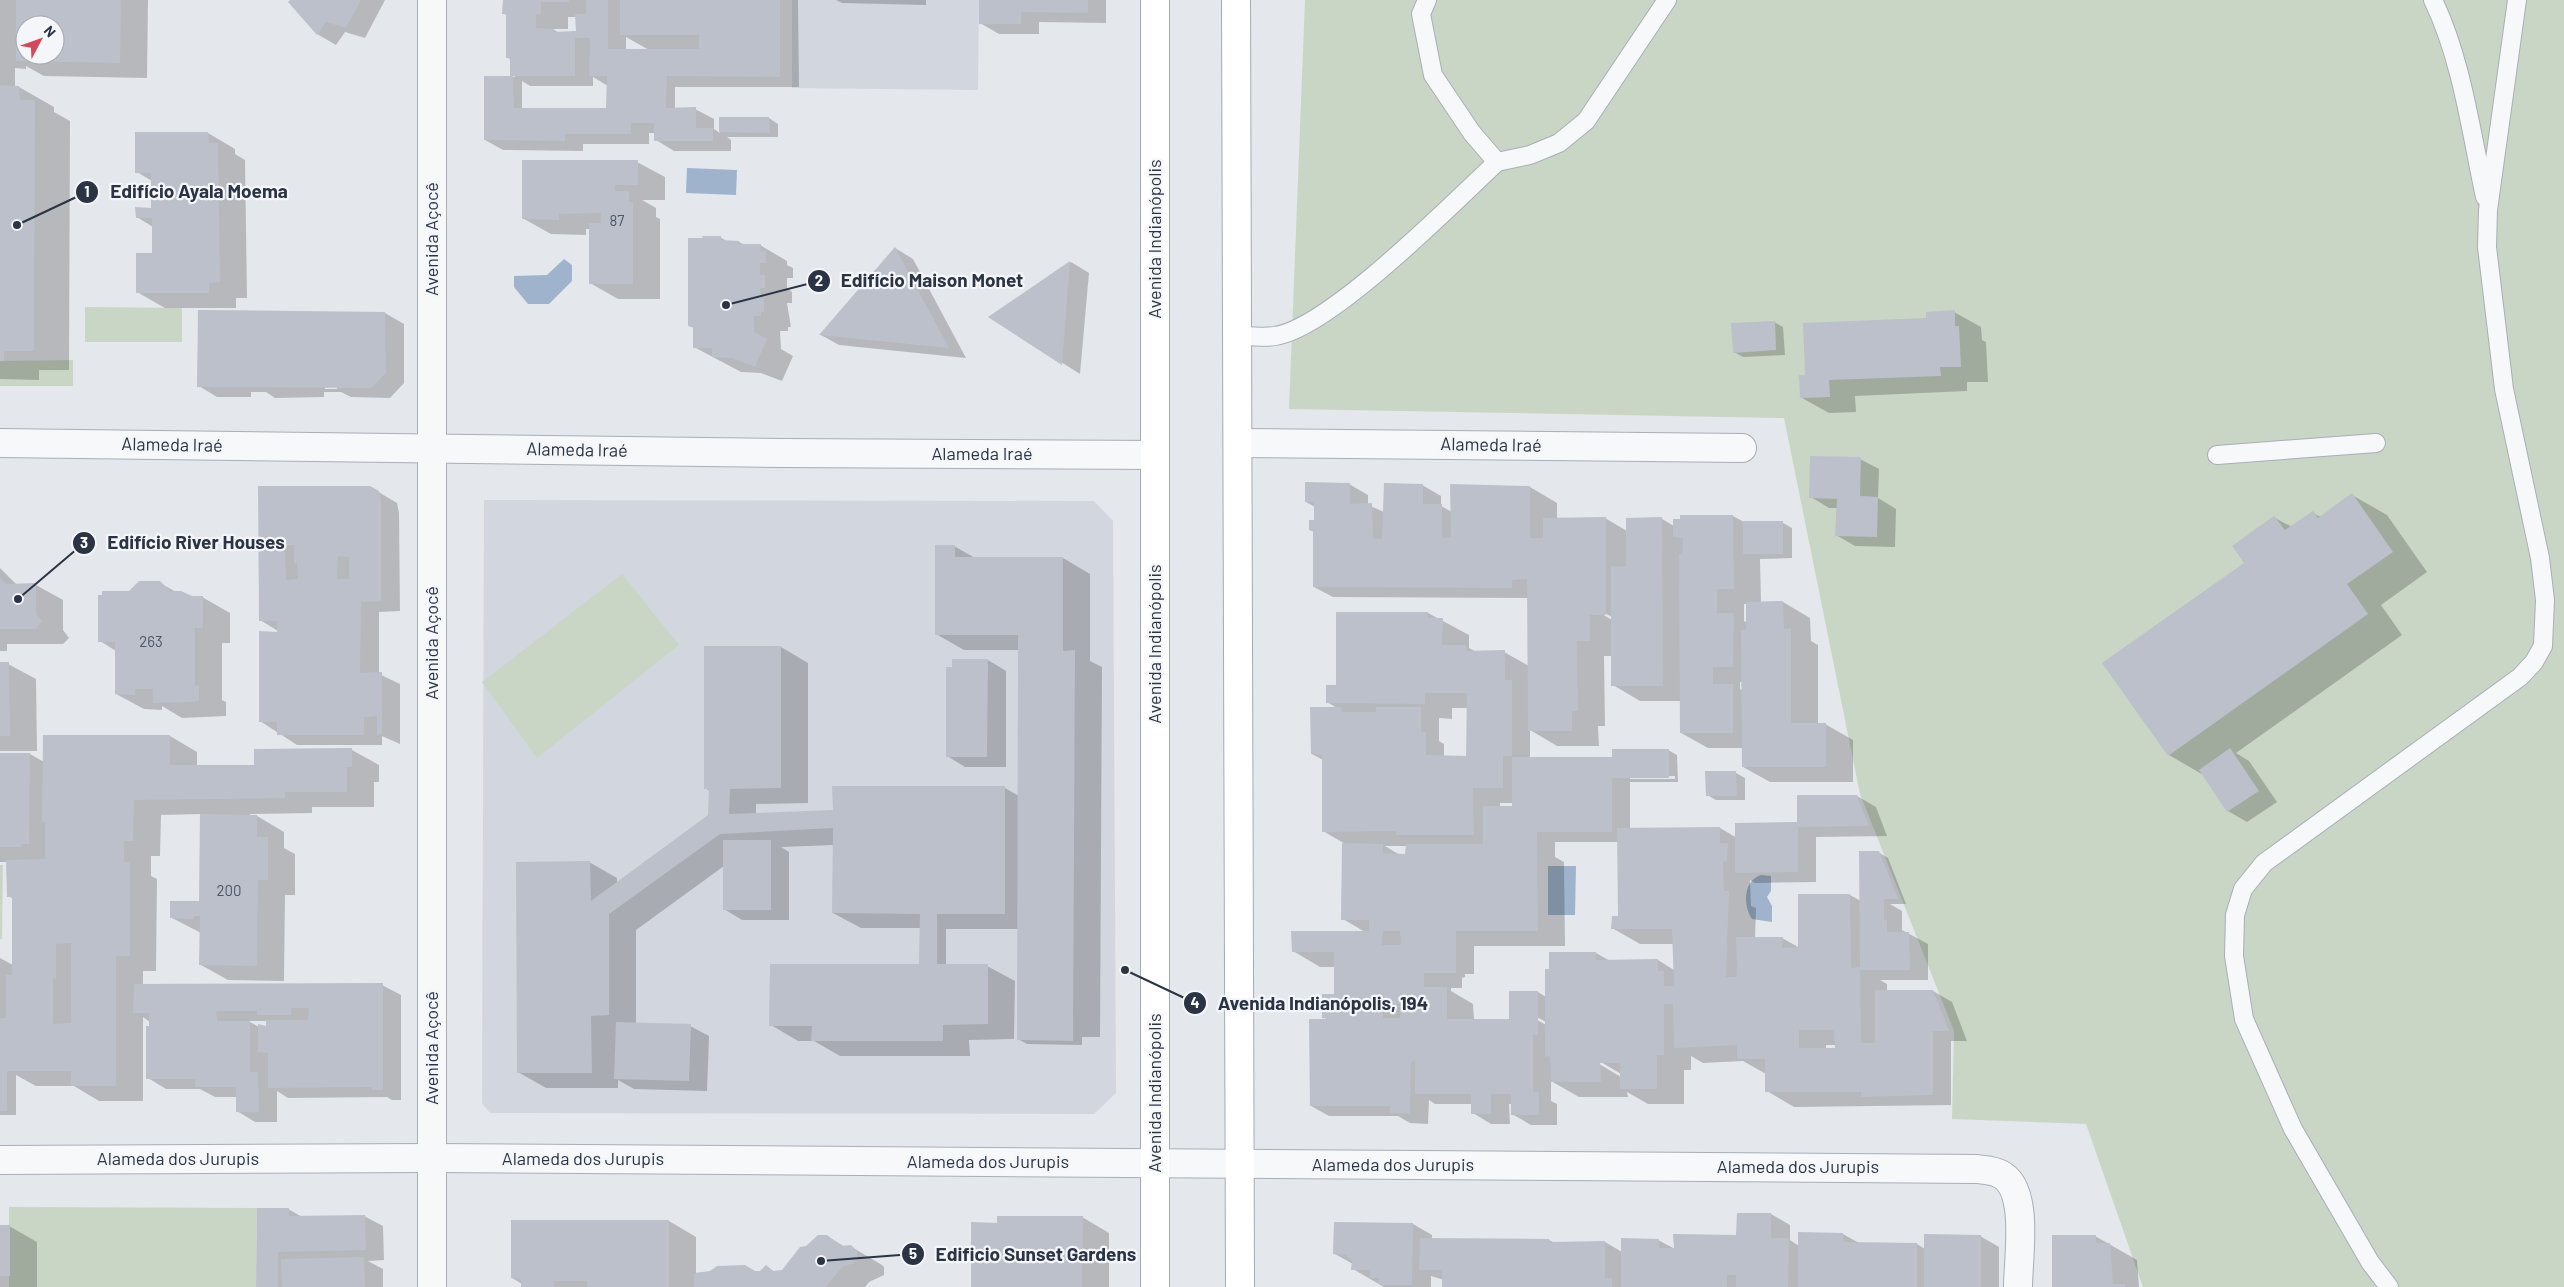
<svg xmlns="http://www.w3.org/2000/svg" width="2564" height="1287" viewBox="0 0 2564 1287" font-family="Barlow,sans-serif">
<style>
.built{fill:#d2d6de}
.green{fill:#c9d6c5}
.water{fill:#9fb4cc}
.shadow{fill:#0003;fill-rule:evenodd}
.building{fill:#bbc0ca;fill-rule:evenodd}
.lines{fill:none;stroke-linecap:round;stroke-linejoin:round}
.service-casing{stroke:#a9aeb7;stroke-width:20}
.minor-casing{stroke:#a9aeb7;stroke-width:30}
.primary-casing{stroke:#a3abb8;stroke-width:30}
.service{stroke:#f7f8fa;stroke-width:18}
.minor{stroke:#f7f8fa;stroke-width:28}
.primary{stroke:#fff;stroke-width:28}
.labels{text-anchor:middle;stroke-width:4.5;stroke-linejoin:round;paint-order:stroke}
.number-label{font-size:15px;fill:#4f5766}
.street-label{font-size:18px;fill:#2b3445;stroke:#f4f6f9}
.leader{fill:none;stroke:#2b3445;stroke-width:2}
.callout-dot{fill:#2b3445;stroke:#f4f6f9;stroke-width:2}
.mark-label{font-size:15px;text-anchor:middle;font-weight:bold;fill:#fff}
.callout-label{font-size:19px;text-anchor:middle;font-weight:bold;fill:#2b3445;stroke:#f4f6f9;stroke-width:4.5;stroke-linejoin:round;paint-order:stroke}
</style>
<rect width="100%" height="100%" fill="#e4e7ec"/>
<!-- built -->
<g class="built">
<polygon points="792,0 979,0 978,90 792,88"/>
<polygon points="484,500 1094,501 1113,521 1116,1093 1094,1114 490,1113 482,1103"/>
</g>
<!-- green -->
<g class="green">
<polygon points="1305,0 2564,0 2564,1287 2143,1287 2086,1124 1952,1119 1954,1031 1860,794 1784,418 1289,409"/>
<polygon points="85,307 182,308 182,342 85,342"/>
<polygon points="73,360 73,386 0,386 0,361"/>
<polygon points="622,574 679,645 537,758 482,682"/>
<polygon points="0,865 3,865 2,939 0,939"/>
<polygon points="9,1207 257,1208 256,1287 9,1287"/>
</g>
<!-- water -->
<g class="water">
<polygon points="687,168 737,170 736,195 686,193"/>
<polygon points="564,259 572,265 572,281 549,304 528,304 514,287 514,276 547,275"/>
<polygon points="1548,866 1576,866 1575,915 1548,915"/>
<path d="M1761,875L1771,876V891L1767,897L1772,906V922L1752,919C1743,905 1743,881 1761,875Z"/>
</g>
<!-- shadow -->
<g class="shadow">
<path d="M0,0H148L147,78L44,76L26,66V69L15,68V87H19L54,107V112L70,121L69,370H39V380L0,379ZM25,25H55V55H25Z"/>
<polygon points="292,0 385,0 365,38 345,32 336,45 317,34 290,2"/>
<path d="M504,0H798L799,87H675V109H695L714,119V129L720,133V118H769L778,124V137H727L731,140V151H674L656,140V133H649V144H583V151L503,150L485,140V77H516L511,75V60L507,57V15L504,14ZM568,17H576L577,32L559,33L553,29H568ZM626,37L649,50H626ZM593,77L608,86V109H522V81L530,86H593Z"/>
<polygon points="836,0 926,0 926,5 842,3"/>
<polygon points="980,0 1106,0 1106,23 1039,22 1039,34 999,34 980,23"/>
<polygon points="208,133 235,149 235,154 245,160 247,298 236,298 236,308 165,308 137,292 153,254 153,227 137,217 152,209 152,181 137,172"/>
<polygon points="637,162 665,177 665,200 642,200 656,208 656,217 660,219 660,299 618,299 590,283 591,229 586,229 586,235 551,234 524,219"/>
<polygon points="720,237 728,242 739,242 745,245 760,245 787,261 787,265 793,268 793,278 787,278 787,288 792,292 792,303 787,303 791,327 788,327 788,331 780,331 781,349 793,356 782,381 761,373 741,372 694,347 694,328 689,326"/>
<polygon points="895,248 913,259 966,358 839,345 821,335"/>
<polygon points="1071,262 1089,273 1080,374 990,317"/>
<path d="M332,312L385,313L404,324V383L390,398L351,397L341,392H324V397L275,398L266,392H251V397H217L199,386ZM325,386H337V389H325Z"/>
<polygon points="1954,312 1981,327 1982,340 1986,342 1988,382 1967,382 1967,391 1855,396 1856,412 1829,413 1802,398 1807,376 1927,319"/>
<polygon points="1774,322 1783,327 1785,355 1743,357 1734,352"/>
<polygon points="1860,459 1879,469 1878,498 1896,509 1895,547 1855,546 1836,535 1837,508 1829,508 1811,497"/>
<path d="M1349,484L1368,495V505L1384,512L1422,485L1441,496V506L1452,512L1530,487L1557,503V519L1605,518L1627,531V519H1662L1674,526L1733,516L1744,522L1783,523L1792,528V558L1760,559L1761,603L1783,602L1810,618L1811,641L1818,645V724H1825L1853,740V782H1770L1743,767V748H1708L1681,733V701H1640L1613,685L1612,656H1604L1605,726H1598L1599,746H1557L1530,730V758H1613L1668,750L1677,755L1678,782H1630V830L1720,828L1737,838L1799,824L1857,796L1876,807L1887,836L1816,837V882L1755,883L1750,880L1751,906L1756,908L1755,938H1782L1800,948L1850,895L1861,901L1878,852L1888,858L1906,904H1890L1902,911V930L1928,944V980H1880L1887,984V991H1933L1952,1002L1967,1041H1951V1105L1794,1107L1767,1091L1766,1074L1743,1061L1703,1063L1691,1056V1070H1684V1104H1648L1627,1092L1628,1097H1579L1551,1081V1101L1557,1104V1125H1531L1512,1114V1104H1509L1510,1124H1491L1473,1113V1104H1435L1429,1100L1428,1124L1410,1123L1398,1116H1329L1311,1106L1329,1020L1323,1017L1335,995V967H1320L1293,951L1365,932L1343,919L1347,845L1323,831V760L1312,754L1337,708L1327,702L1337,686L1428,613L1469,635V648L1476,652H1504L1529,666V598L1333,597L1314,587V532L1310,530L1315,521V507L1306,502ZM1744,604H1747L1748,623L1744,621ZM1601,611L1612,617V620L1600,613ZM1740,682H1743V691L1740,689ZM1452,708H1467V757H1444V744L1439,741V718L1452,719ZM1675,776V779H1630V777ZM1500,803H1513V808H1500ZM1555,842H1618L1619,917L1612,928L1640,944H1674V970L1658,960L1610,961L1596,953L1546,997L1538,992L1510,1020H1474L1473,1004L1451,991V988H1462V978L1465,977V974H1474V946H1565L1564,862L1555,857ZM1385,846H1407L1406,855H1400ZM1533,1015L1546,1022V1025L1532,1017ZM1826,1045H1836V1049H1826ZM1596,1059L1621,1074V1077L1594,1061Z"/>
<polygon points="259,487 370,487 397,503 399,513 400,611 379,612 379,674 400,684 400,744 382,736 382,745 297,745 260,721 278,631 260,620"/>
<polygon points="2352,495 2387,515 2427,572 2381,605 2402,635 2236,753 2249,761 2277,802 2247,822 2228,811 2205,776 2169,755 2246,563 2275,518 2292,527 2313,513 2321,517"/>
<polygon points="954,546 975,558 1063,558 1090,574 1090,661 1102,667 1100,1037 1082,1037 1082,1045 1027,1044 1018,1039 1018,929 946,929 946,966 987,966 1015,981 1014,1039 969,1040 970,1056 840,1056 814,1041 798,1041 771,1025 924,966 921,928 861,928 833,913 834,845 781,847 789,852 789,920 742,920 724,909 724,866 636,930 636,1024 690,1026 709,1036 707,1091 634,1089 618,1080 618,1088 546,1088 518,1072 589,862 617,878 617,883 710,816 710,791 705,788 781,647 808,663 808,803 756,804 756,815 834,812 1005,788 1019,796 1019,650 964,650 936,634"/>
<polygon points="0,568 17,585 36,585 63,600 63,630 69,638 63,644 7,644 7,651 0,651"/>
<polygon points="160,583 176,592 191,597 202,597 230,613 230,643 222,643 222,700 226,702 226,716 182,718 162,706 162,710 144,709 116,694 116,651 100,641 130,593"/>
<polygon points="988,660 1006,671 1006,767 965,767 947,756"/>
<polygon points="0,664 8,664 36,679 37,751 0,751"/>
<path d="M44,736H170L197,752V766H256V750H352L379,765V782H374V807H312V813L250,814V816H257L284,832V848L295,854V895H285L284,981L228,980L201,965V933L172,918L201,902V814L161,815L160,856H151V876L157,879L156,971H143V986L382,985L401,995V1100H392L387,1097L288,1098L277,1091V1122H255L237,1111V1097H215L200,1089H166L148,1078L150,1022L143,1017V1101H99L74,1086H36L16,1075V1115H0V958L13,965L14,899L8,896L7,862H0V754H30L44,762ZM248,1021H268L267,1027H259Z"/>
<polygon points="1707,773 1736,773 1745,778 1745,800 1716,800 1707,795"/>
<polygon points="288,1209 302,1217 364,1216 383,1226 384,1260 368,1261 383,1269 383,1287 257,1287"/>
<polygon points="1771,1214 1790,1225 1790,1240 1799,1246 1843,1234 1859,1243 1917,1244 1925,1249 1980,1236 1999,1247 1999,1287 1444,1287 1444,1280 1431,1276 1431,1287 1384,1287 1353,1269 1353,1264 1335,1254 1335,1223 1413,1224 1432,1235 1432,1239 1549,1240 1555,1243 1605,1242 1622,1252 1658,1240 1675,1249 1738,1236"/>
<polygon points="1082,1217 1109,1233 1109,1287 972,1287"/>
<polygon points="669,1221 696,1237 696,1274 760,1272 766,1266 775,1272 782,1272 806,1247 827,1236 845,1247 850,1246 882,1265 884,1267 884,1275 869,1282 865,1287 522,1287 522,1284 512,1278"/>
<polygon points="9,1226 37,1242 37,1287 0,1287 0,1227"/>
<polygon points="2095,1236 2137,1260 2139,1287 2053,1287"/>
</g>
<!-- building -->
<g class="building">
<path d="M16,0H121L120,63L16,61ZM25,25H55V55H25Z"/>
<polygon points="290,0 361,0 346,28 326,22 317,35 288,2"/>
<path d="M503,0H569V2H541V14H536V28L554,29V32L576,31L575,14H586V0H608V49H699V35H620V0H780V77L667,76L666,108L696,107V128H713V141H654V123H631V134H565V141L484,140V76H510V58H506V14H502ZM575,38H590L589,76H607L606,108H514L513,76H575Z"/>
<polygon points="979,0 1088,0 1088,13 1021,12 1021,24 979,24"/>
<polygon points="0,85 19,86 20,100 35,100 34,351 4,351 4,361 0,361"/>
<polygon points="719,117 769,117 770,133 719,132"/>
<polygon points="135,132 208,132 209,143 218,143 220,282 209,283 209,293 136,293 136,253 152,253 152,218 136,218 135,207 151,208 151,173 135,173"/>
<polygon points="522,160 638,160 638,185 615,185 615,191 629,191 629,202 633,202 633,284 589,284 589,223 601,223 601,213 559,214 559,220 522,219"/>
<polygon points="702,236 721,236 721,240 739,241 739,244 761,244 760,251 766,251 766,263 760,263 760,275 765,275 765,288 760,288 761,299 764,298 764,312 761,312 761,316 754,316 754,332 767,339 755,367 732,358 712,357 712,348 693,348 693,327 688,326 688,238 703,238"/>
<polygon points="895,247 949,348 819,335"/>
<polygon points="1070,261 1062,365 988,317"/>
<polygon points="198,310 385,312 386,373 371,388 197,387"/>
<polygon points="1955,310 1955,326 1959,326 1961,367 1940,367 1941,376 1829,380 1830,397 1800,398 1799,375 1805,375 1803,323 1926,318 1926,312"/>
<polygon points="1775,321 1776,350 1733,353 1731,323"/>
<polygon points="1810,456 1861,457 1860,496 1878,497 1877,537 1835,536 1837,499 1809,498"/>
<polygon points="1305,482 1350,483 1350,504 1372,503 1373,538 1382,539 1384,483 1423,484 1423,504 1442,504 1442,538 1451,537 1450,484 1530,486 1530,538 1543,538 1543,518 1606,517 1606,615 1590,615 1590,641 1577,641 1578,711 1572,711 1572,731 1528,731 1527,579 1512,580 1512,588 1313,587 1313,531 1309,530 1309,520 1314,520 1314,502 1305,502"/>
<path d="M258,486H370L379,491L381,502V601L361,602L360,673L382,672V734L377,735V716L364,717V735H277V722H259V631L277,632V621H259ZM285,545H294V563L297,564L298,579L286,580ZM338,556L349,557V579H337Z"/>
<polygon points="2352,493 2393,552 2347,584 2368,614 2168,756 2102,663 2244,563 2232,546 2274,516 2285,530 2313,511 2318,518"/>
<polygon points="1680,515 1733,515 1734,589 1717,589 1717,613 1734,613 1733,667 1713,667 1713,684 1733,684 1733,733 1680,733 1679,554 1682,554 1683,538 1673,537 1673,519 1680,519"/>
<polygon points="1662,517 1663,686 1611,686 1611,566 1626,567 1626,518"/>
<rect x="1743" y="521" width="40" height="33"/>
<polygon points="935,545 955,545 955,557 1063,557 1063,651 1075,650 1073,1041 1017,1040 1018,635 935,635"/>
<polygon points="0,578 6,584 36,583 36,614 42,621 36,629 0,629"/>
<polygon points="139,581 160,581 170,591 181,591 192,596 203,596 203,628 195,628 195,686 199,685 199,700 194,702 153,703 153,689 135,689 135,695 115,694 115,642 98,642 98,595 102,595 102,591 129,591"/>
<polygon points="1783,601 1784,629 1791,628 1791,723 1826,723 1826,767 1742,767 1741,630 1746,630 1746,602"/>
<polygon points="1336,612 1428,612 1428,618 1443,618 1442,645 1466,645 1466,651 1505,650 1505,680 1512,680 1512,756 1503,756 1503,788 1473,788 1474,835 1396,835 1396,831 1322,832 1322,755 1311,754 1310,707 1341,707 1342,712 1376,712 1376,707 1421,707 1421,732 1426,732 1426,755 1466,756 1467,693 1425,693 1425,704 1326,703 1326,685 1336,685"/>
<polygon points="704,646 781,646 781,788 730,789 729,814 833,810 832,786 1005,786 1005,914 937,914 937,964 988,964 988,1024 943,1025 943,1041 811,1041 812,1026 769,1026 770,964 919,964 920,914 832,913 833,828 720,834 609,914 609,1015 591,1016 592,1073 517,1073 516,862 590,861 591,901 708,815 709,789 704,789"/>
<polygon points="952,659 988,659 987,757 946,757 946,667 952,667"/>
<polygon points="0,662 9,662 10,736 0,736"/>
<path d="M43,735H170V765H254V749L352,748V767H347V792H285V798L134,800L133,841H124V862H130V956H116V1086H71V1071H7V1111H0V1018H6V975H12V897H7L6,860L45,859V822H42ZM71,943V1023L53,1024V978L56,979V944Z"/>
<polygon points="2230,748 2259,791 2227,812 2199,770"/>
<path d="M1612,749H1669V778H1612V832H1537L1538,931H1456V973H1424V987H1447V1019H1509V991H1538V1035H1533V1092H1539V1115H1511V1094H1491V1114H1471V1094H1415V1060L1411,1063L1410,1114L1390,1113V1106H1310L1309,1019H1332L1322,1018V994H1334V952H1292L1291,931H1369V920H1341L1342,843L1383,844V853L1405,854L1406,844H1483V806H1512V757H1612ZM1383,931H1400L1401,945H1382ZM1383,1004H1401L1400,1018H1383Z"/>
<polygon points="0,753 30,753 29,844 21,844 21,847 0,847"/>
<polygon points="1705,771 1736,771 1737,796 1706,796"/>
<polygon points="1797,795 1857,795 1869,826 1798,827 1798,872 1735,873 1735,823 1797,822"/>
<polygon points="200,814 257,815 257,837 268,837 268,880 258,880 257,966 199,965 200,916 194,916 193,919 170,918 170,901 199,901"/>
<path d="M1720,827V843H1728L1727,861L1723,862L1724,891H1729L1726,977H1737L1736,937H1783L1782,948L1798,947V894H1850L1851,968L1860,967L1859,851H1879L1898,899H1884V920H1887V932H1909L1910,970H1860L1861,1043H1875V990H1933L1949,1031H1933V1095L1861,1097V1092H1765V1059H1737V1045L1674,1048L1673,1004H1664V1055H1657V1089H1620V1063H1600L1601,1082H1551L1550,1056L1545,1057V969H1549V952H1596V960L1658,959V971H1664V986H1674L1672,929H1611L1612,916H1618L1617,828ZM1799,1030H1834L1835,1048H1799Z"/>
<rect x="723" y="840" width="48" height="70"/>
<polygon points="383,983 383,1090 372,1090 372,1087 268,1088 268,1053 258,1052 258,1024 266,1026 266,1020 308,1020 309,1008 291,1008 291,1015 257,1015 257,1011 216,1011 217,1021 250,1021 250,1072 258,1072 259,1112 236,1112 236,1087 195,1087 195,1079 146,1079 146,1026 149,1026 149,1013 133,1013 134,984"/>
<polygon points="616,1022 691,1024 689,1081 614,1079"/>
<polygon points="257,1208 289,1208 289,1216 365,1215 366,1250 278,1252 278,1287 256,1287"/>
<polygon points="1737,1213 1771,1213 1771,1238 1789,1238 1788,1287 1736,1287 1736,1275 1727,1275 1727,1287 1621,1287 1621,1238 1659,1239 1659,1248 1674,1248 1673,1234 1736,1235"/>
<polygon points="997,1216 1083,1216 1082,1287 971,1287 971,1222 997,1223"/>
<polygon points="511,1220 669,1220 669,1287 587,1287 587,1281 554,1281 554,1287 521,1287 521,1279 511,1278"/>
<polygon points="1334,1222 1413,1223 1412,1285 1379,1285 1379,1278 1370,1278 1370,1270 1351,1270 1352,1261 1345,1255 1333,1254"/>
<rect x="0" y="1225" width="10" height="51"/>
<polygon points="1798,1232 1843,1233 1844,1242 1917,1243 1917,1287 1798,1287"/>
<polygon points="1924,1234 1981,1235 1981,1287 1924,1287"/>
<polygon points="818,1235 827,1235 841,1246 851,1245 857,1251 857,1260 854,1263 842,1267 826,1287 694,1287 694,1273 710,1271 717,1266 745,1265 755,1271 760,1271 766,1265 773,1271 782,1270 800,1247 806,1246"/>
<polygon points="2052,1235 2096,1235 2096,1243 2110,1243 2113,1284 2125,1284 2125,1287 2052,1287"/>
<polygon points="1420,1238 1549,1239 1550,1242 1605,1241 1605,1278 1612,1278 1612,1287 1442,1287 1442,1270 1419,1270"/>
<polygon points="364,1257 365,1287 282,1287 281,1259"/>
</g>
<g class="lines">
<defs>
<g id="service">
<polyline points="1427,0 1421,14 1433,75 1472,133 1497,162 1530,155 1559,143 1586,121 1667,0"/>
<path d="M2433,0C2462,60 2471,132 2485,197"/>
<path d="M1237,335C1249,336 1263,338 1275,336C1330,328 1453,203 1497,162"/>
<polyline points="2217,455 2376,443"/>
<polyline points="2389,1287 2370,1262 2293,1129 2244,1019 2234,956 2235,915 2243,889 2264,863 2520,677 2534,662 2543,646 2545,600 2540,558 2504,389 2487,247 2488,210 2517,0"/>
</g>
<g id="minor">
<polyline points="0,443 782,453 1155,455"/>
<polyline points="1239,443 1742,448"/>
<path d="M0,1160L432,1158L1977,1169C1984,1170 1993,1170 2000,1174C2030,1188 2018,1258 2018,1287"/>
<polyline points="432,1287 432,0"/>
</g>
<g id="primary">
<polyline points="1236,0 1240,1287"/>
<polyline points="1155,1287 1155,0"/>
</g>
</defs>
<!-- service casing -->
<use href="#service" class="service-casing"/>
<!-- minor casing -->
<use href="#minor" class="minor-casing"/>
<!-- primary casing -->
<use href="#primary" class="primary-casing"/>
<!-- service -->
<use href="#service" class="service"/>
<!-- minor -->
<use href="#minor" class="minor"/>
<!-- primary -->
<use href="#primary" class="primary"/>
</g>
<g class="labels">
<!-- number labels -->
<g class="number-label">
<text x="617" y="226">87</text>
<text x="151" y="647">263</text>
<text x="229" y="896">200</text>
</g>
<!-- street labels -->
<g class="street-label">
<text transform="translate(432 239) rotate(-90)" y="6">Avenida Açocê</text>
<text transform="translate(1155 239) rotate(-90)" y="6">Avenida Indianópolis</text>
<text transform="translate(172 445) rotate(1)" y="6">Alameda Iraé</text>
<text transform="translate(1491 445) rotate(1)" y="6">Alameda Iraé</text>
<text transform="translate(577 450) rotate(1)" y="6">Alameda Iraé</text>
<text x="982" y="460">Alameda Iraé</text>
<text transform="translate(432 643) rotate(-90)" y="6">Avenida Açocê</text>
<text transform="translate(1155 644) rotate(-90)" y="6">Avenida Indianópolis</text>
<text transform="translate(432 1048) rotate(-90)" y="6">Avenida Açocê</text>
<text transform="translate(1155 1093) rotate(-90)" y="6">Avenida Indianópolis</text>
<text x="178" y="1165">Alameda dos Jurupis</text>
<text x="583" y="1165">Alameda dos Jurupis</text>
<text x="988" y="1168">Alameda dos Jurupis</text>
<text x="1393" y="1171">Alameda dos Jurupis</text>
<text x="1798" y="1173">Alameda dos Jurupis</text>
</g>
</g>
<!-- callouts -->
<path class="leader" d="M17 225L87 192M726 305L819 281M18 599L84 543M1125 970L1195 1003M821 1261L913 1254"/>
<g class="callout-dot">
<circle cx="17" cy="225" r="5"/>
<circle cx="726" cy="305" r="5"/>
<circle cx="18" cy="599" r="5"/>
<circle cx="1125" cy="970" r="5"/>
<circle cx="821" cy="1261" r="5"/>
<circle cx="87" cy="192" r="12"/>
<circle cx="819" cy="281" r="12"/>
<circle cx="84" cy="543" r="12"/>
<circle cx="1195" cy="1003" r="12"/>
<circle cx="913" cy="1254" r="12"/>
</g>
<g class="mark-label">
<text x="87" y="197">1</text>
<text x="819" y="286">2</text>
<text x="84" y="548">3</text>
<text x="1195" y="1008">4</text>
<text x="913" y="1259">5</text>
</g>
<g class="callout-label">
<text x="199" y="198">Edifício Ayala Moema</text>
<text x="932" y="287">Edifício Maison Monet</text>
<text x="196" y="549">Edifício River Houses</text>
<text x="1323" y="1010">Avenida Indianópolis, 194</text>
<text x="1036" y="1261">Edificio Sunset Gardens</text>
</g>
<!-- north arrow -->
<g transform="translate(40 40) rotate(49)"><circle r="24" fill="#f4f6f9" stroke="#a4a8b1"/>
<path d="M0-4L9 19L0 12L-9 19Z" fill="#d1495b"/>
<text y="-8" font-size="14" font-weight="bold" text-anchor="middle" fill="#2b3445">N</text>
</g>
</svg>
